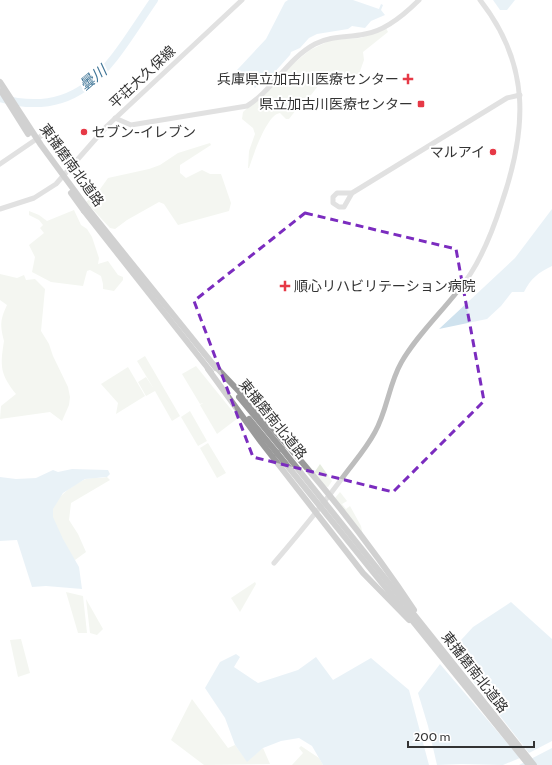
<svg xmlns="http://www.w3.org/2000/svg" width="552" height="765" viewBox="0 0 552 765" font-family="Cabin,'Noto Sans JP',sans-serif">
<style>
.green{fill:#e6ecdf}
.water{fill:#cfe2ee}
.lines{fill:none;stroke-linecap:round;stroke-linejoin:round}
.river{stroke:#cfe2ee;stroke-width:8}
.secondary{stroke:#bdbdbd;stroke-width:5}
.highway{stroke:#9a9a9a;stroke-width:6}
.highway-bridge{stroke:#9a9a9a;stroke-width:6}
.marked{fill:none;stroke:#7b2cbf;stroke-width:3;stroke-dasharray:8 5;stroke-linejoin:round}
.poi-dot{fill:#e63946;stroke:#fff;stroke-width:1.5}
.labels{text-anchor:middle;stroke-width:4;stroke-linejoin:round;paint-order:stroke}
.street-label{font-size:14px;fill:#333;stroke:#fff}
.poi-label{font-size:14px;fill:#333;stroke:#fff;text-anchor:end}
.water-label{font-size:15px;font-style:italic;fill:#3f7597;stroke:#fff}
</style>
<rect width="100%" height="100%" fill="#fff"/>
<!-- green -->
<g class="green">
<path d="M386,28L388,32L363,52L364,60L359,74H346L330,82L318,86L311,95L306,97L289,119H286L280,113C267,114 253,156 249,168H248L249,151L255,134L253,128L242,119L243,112L293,64L310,50L331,40L361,38Z"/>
<polygon points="210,143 211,145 180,165 180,173 186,178 202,170 210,174 221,174 231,203 229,211 178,225 164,204 159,202 127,220 115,229 110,228 86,202 98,192 108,178 149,169 160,165 178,153"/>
<polygon points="74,210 81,225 87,229 92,237 99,258 98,264 108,261 118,275 123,277 123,280 114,291 103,289 103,284 101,276 90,270 87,271 83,286 51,282 32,272 35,257 29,245 44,233 40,228 43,225 39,220 29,215 29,211 39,215 47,221"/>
<path d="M0,274L17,278L24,275L26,280L35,279L45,289L41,331L49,344L53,356L68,387L70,397L69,405L62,421L50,412L0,419L1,406L16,394C0,374 0,366 4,341C0,325 0,320 7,305L0,300Z"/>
<polygon points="145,356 180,416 172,421 155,391 146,396 138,382 146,377 154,389 137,361"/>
<polygon points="196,366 238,418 217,434 200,405 203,403 200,404 182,374"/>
<polygon points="128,367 145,396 116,414 118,403 101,384"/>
<polygon points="190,411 207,441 198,446 181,417"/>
<polygon points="208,443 226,473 217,478 200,448"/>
<polygon points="320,464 332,481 328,487 324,486 314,473"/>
<path d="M107,477L110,480L71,503L69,520L78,534L86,552L75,560L72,558C66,546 53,525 52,513C51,500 75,483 86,479C92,477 100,479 107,477Z"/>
<polygon points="340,492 347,501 342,504 346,509 350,506 361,526 363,536 335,498"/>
<polygon points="255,582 256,584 240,612 231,598"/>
<polygon points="66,592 83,596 87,633 78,633"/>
<polygon points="86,599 103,629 97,635 90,633"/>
<polygon points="21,639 30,673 18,677 10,640"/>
<polygon points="192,699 228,748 235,745 247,761 263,748 270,764 204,765 171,740"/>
<polygon points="301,746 319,758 323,765 292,765 303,753 299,748"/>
</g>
<!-- water -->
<g class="water">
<polygon points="288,0 353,0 379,9 381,4 383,5 381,10 385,15 371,21 365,28 352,26 348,29 317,34 309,38 300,48 291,52 290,55 272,75 268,75 255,88 237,70 266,39 285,2"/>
<polygon points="493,0 515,0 507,10 500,10"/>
<path d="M552,209V266C538,273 531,278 524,292H512L501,306L487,319L439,329L515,258Z"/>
<polygon points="72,469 108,470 110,474 107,477 85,479 63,493 53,509 53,517 63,539 79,567 82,589 46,586 32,587 17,540 0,541 0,477 16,479 36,478 53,470 58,472"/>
<polygon points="511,602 552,639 552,741 529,753 450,652 473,627"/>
<polygon points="236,654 240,657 234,667 258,683 298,670 316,657 333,680 371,658 409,690 429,765 323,765 312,746 299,738 281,741 263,748 247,762 235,745 225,718 205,688 220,662"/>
<polygon points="440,664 520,758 503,765 462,764 437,765 428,726 418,693"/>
<polygon points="552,748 552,765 519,765"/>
</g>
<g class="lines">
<!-- river -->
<path class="river" d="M0,98C85,122 113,59 154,0"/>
<!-- secondary -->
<g class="secondary">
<path d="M115,118L131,125L247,106C273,90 287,59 315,44C332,35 348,38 365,34C385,31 405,14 419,0"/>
<polyline points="0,164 41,136"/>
<polyline points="352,193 344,207 339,207 333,203 333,197 337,193 352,193 507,98 520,95"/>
<polyline points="0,209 34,198 56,184 107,126 242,0"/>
<path d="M274,563C298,535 321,507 343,477C354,462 366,449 375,432C387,411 389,384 401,363C419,331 451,304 471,273C485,251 494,227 502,202C527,129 531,65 480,0"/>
</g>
<!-- highway -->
<g class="highway">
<polyline points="88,209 216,368"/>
<polyline points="84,211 211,372"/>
<path d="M214,365C287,441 356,522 414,610"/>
<polyline points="208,369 261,442 363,573 409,620"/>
<polyline points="239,397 282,449"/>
<polyline points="249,419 277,453"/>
</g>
<!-- highway-bridge -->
<g class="highway-bridge">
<polyline points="0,82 41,145 88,209"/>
<polyline points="1,91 28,134"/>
<polyline points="71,193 84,211"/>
<polyline points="282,449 534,765"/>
<polyline points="277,453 528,764"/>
</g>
</g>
<!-- marked area -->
<path d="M0 0H552V765H0ZM305,213L456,249L484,401L393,492L253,457L194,301Z" fill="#fff" fill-opacity=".55" fill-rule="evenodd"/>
<path class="marked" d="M305,213L456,249L484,401L393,492L253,457L194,301Z"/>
<!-- markers -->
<g class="poi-dot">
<path d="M406 73h4v4h4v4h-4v4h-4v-4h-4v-4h4z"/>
<rect x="417" y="100" width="8" height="8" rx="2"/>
<circle cx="84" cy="132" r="4"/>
<circle cx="493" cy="152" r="4"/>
<path d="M283 280h4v4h4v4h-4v4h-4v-4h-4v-4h4z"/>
</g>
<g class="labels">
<!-- street labels -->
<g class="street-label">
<text transform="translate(142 77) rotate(-43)" y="5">平荘大久保線</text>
<text transform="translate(72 165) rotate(54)" y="5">東播磨南北道路</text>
<text transform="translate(273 419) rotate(51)" y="5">東播磨南北道路</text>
<text transform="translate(475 672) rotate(52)" y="5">東播磨南北道路</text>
</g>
<!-- poi labels -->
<g class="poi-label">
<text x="399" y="84">兵庫県立加古川医療センター</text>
<text x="413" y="109">県立加古川医療センター</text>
<text x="92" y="137" text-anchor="start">セブン-イレブン</text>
<text x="485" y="157">マルアイ</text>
<text x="294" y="291" text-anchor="start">順心リハビリテーション病院</text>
</g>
<!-- water labels -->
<g class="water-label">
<text transform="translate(93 78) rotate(-39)" y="5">曇川</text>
</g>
</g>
<!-- scale -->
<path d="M408 741v6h126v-6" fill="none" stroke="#333333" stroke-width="2"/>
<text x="414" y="741" font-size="12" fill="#333333" stroke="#ffffff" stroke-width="3" paint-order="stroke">200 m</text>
</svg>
